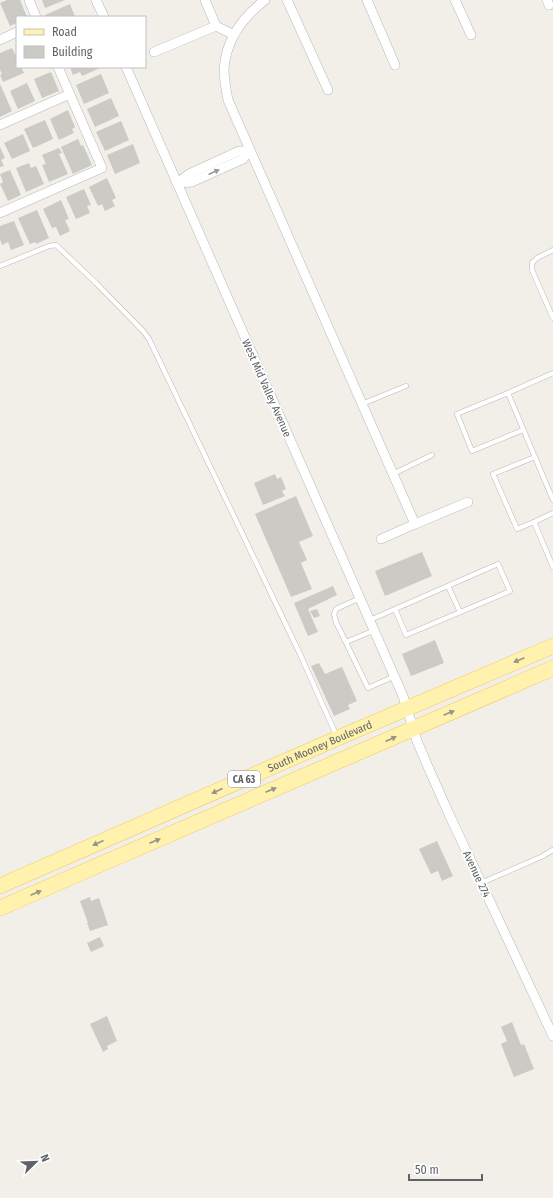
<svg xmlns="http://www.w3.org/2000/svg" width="553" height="1198" viewBox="0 0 553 1198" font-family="'Fira Sans Condensed',sans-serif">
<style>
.building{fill:#cccac5}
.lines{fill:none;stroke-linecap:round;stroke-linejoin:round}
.service-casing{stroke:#b5b8bc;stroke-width:5.5}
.minor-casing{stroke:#b5b8bc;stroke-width:10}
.primary-casing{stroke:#f2c960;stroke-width:16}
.service{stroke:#fff;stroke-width:4.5}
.minor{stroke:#fff;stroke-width:9}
.primary{stroke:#fff2af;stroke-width:15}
.oneway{fill:#979a9d}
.oneway2{fill:#979581}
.labels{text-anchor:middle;stroke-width:3.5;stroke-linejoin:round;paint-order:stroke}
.shield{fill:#fff;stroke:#8f9295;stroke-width:1}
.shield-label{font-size:10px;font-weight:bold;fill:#5f6368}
.street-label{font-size:11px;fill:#5f6368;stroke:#fff}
</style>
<rect width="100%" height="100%" fill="#f1efe8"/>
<!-- building -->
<g class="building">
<polygon points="7,0 20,0 27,17 17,17 17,23 10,26 0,3"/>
<polygon points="42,0 65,0 45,8"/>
<polygon points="70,4 75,17 45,17 45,15"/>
<polygon points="12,48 17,58 17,67 21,67 24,73 3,82 0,75 2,74 0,70 0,53"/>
<polygon points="70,67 100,67 100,68 82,76 80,72 73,75"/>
<polygon points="51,72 59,91 42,98 34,79"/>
<polygon points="101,74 109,93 84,104 76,85"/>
<polygon points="27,83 35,101 18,109 10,91"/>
<polygon points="0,84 12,111 0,117"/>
<polygon points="111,98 119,116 95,127 87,109"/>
<polygon points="68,110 75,127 72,129 74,133 59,140 50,119"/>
<polygon points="45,120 53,139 33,148 24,129"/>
<polygon points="121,121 129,140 105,151 96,132"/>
<polygon points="23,134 30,151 12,159 4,143"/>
<polygon points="78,139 81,146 83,145 92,165 73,174 61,147"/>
<polygon points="133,144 140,163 115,174 107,155"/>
<polygon points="0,147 5,158 1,160 4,166 0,167"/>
<polygon points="59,148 62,153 59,154 68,174 49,182 42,165 46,164 42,155"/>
<polygon points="29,163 31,168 36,166 44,184 26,192 16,168"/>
<polygon points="10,170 21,195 8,201 0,184 3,182 0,174"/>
<polygon points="107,178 116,198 112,200 115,206 105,211 102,204 98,206 89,187"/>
<polygon points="84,189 91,205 87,206 90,213 76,219 66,197"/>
<polygon points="61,200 69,219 65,220 70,231 60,236 56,227 52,228 43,209"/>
<polygon points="37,210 49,238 36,244 35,242 30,244 18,218"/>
<polygon points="14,221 24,245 11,250 8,242 2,245 0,239 0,226"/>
<polygon points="275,474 277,479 281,477 286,489 282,491 285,496 263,505 254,483"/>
<polygon points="296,496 313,536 299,542 307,560 301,563 312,589 291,597 255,514"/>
<polygon points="422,552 432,576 385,596 375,571"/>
<polygon points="333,586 337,595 308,609 318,632 308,636 294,603"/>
<polygon points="317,609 320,616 314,618 310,611"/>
<polygon points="435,640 444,663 411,676 402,654"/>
<polygon points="319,663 325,674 342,667 357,701 348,705 350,709 334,716 311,666"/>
<polygon points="437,841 453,876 442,881 438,871 431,874 419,849"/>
<polygon points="90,897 91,901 99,898 108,925 90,931 87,923 88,923 80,901"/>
<polygon points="100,937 104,946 91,952 87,943"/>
<polygon points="107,1016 117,1041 107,1046 108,1049 103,1052 90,1024"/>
<polygon points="512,1022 521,1045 524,1044 534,1069 514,1077 501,1044 507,1041 501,1027"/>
</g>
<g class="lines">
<defs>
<g id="service">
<polyline points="553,250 537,258 532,263 532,270 553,318"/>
<polyline points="0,266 49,246 56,245 96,283 143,331 149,339 300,654 337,737"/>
<polyline points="553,373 508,393 553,500"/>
<polyline points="508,393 457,414 472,451 523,430"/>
<polyline points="362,404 406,386"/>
<polyline points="393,474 432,455"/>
<polyline points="553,513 534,522 553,567"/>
<polyline points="534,522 517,529 493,474 535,457"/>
<polyline points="448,586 460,612"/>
<polyline points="360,598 336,609 334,614 336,622 368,688 395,676"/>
<polyline points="370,620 498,564 510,591 406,635 395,609"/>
<polyline points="346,642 375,630"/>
<polyline points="481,883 541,857 553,850"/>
</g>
<g id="minor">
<polyline points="29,0 36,17"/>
<polyline points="96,0 104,17"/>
<polyline points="205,0 216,26 234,35"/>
<path d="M265,0C243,17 226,40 224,69C224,80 226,90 228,100L415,524L381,539"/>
<polyline points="287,0 328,90"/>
<polyline points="367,0 395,65"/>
<polyline points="455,0 471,35"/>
<polyline points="547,0 549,5"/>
<polyline points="0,40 17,32"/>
<polyline points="154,52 216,26"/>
<polyline points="126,67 403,696 417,741 429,769 448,812 553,1036"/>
<polyline points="0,125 70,94"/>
<polyline points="177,183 192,182 243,159 249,151"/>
<polyline points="177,183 189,174 239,151 249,151"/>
<polyline points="0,213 102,168 58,67"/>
<polyline points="415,524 468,502"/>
</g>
<g id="primary">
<path id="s1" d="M0,886L338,738L553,646"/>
<polyline points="0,908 553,668"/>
</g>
</defs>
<!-- service casing -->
<use href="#service" class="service-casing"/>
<!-- minor casing -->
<use href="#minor" class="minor-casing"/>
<!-- primary casing -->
<use href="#primary" class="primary-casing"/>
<!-- service -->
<use href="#service" class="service"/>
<!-- minor -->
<use href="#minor" class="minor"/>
<!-- primary -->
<use href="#primary" class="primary"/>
</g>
<!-- one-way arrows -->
<defs><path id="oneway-solid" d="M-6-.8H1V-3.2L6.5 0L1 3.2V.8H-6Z"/></defs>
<use class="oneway" href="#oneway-solid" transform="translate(214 172) rotate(-24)"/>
<g class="oneway2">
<use href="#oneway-solid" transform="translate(519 660) rotate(157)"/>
<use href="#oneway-solid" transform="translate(449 713) rotate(-23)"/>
<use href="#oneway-solid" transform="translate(391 739) rotate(-24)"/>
<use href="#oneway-solid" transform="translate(271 790) rotate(-23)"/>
<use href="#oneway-solid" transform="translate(217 791) rotate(156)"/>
<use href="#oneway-solid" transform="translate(155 841) rotate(-23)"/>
<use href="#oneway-solid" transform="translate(98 843) rotate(156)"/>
<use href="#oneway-solid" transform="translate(36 893) rotate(-23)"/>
</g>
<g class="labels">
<!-- shield labels -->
<rect class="shield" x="228" y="771" width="32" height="16" rx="3"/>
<g class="shield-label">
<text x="244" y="783">CA 63</text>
</g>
<!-- street labels -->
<g class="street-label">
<text transform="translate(267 388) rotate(66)" y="4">West Mid Valley Avenue</text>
<text dy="4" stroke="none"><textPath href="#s1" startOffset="349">South Mooney Boulevard</textPath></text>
<text transform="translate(477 874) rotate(65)" y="4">Avenue 274</text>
</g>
</g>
<!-- legend -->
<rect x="16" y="16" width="130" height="52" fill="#ffffff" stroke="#bfc1c3"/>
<rect x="24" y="29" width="20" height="6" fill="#fff2af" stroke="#bfc1c3"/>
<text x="52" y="36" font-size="12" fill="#5f6368">Road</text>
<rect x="24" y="46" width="20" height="12" fill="#cccac5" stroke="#bfc1c3"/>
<text x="52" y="56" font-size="12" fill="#5f6368">Building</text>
<!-- north arrow -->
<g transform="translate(36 1162) rotate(67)" stroke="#ffffff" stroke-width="3" paint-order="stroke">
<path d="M0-3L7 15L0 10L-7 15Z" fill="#5f6368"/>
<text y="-6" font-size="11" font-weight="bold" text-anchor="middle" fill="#5f6368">N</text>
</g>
<!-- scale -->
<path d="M409 1174v6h73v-6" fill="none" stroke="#5f6368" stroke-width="2"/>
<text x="415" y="1174" font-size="12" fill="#5f6368" stroke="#ffffff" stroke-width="3" paint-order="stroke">50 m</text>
</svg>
